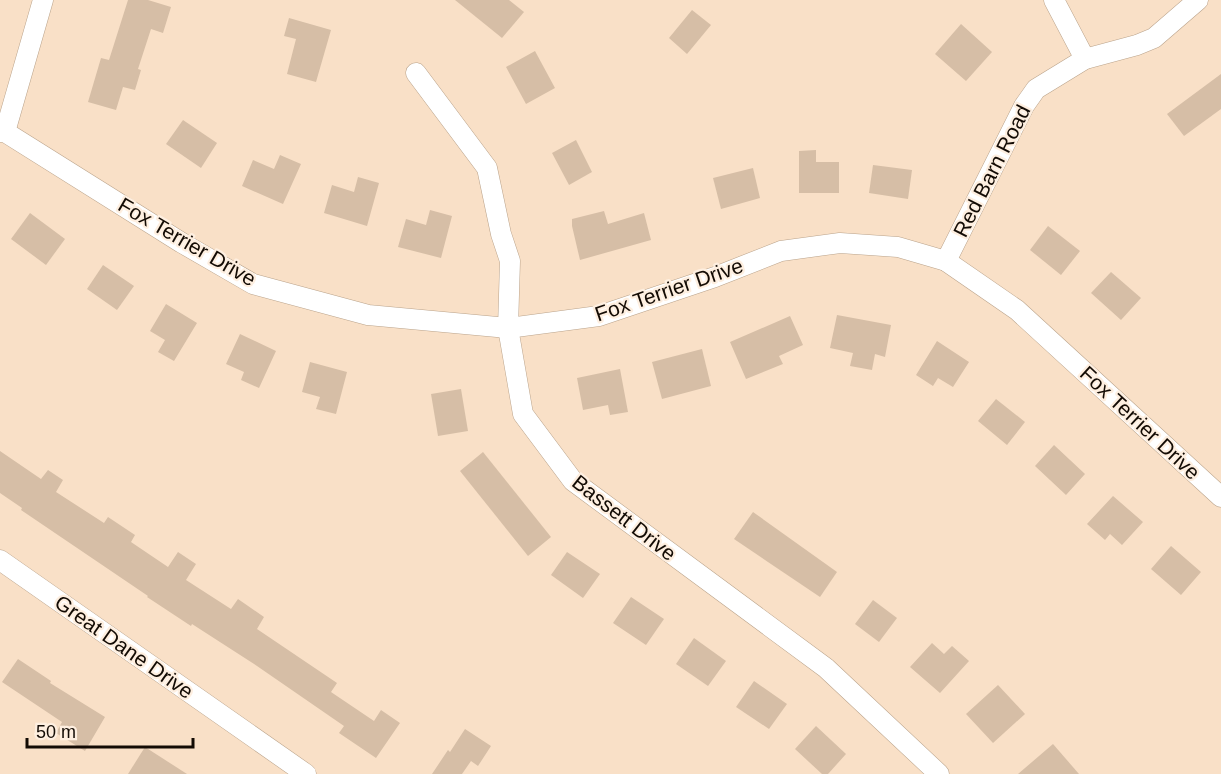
<svg xmlns="http://www.w3.org/2000/svg" width="1221" height="774" viewBox="0 0 1221 774" font-family="Helvetica,sans-serif">
<style>
.building{fill:#d6bea6}
.lines{fill:none;stroke-linecap:round;stroke-linejoin:round}
.street-casing{stroke:#baa38b;stroke-width:21}
.street{stroke:#fff;stroke-width:20}
.labels{text-anchor:middle;stroke-width:4.5;stroke-linejoin:round;paint-order:stroke}
.street-label{font-size:21px;fill:#130b04;stroke:#feefe0}
</style>
<rect width="100%" height="100%" fill="#f9e0c7"/>
<!-- building -->
<g class="building">
<polygon points="128,0 148,0 171,7 163,33 151,29 138,69 141,70 135,90 123,87 116,110 88,102 101,58 109,60"/>
<polygon points="455,0 509,0 524,12 502,38"/>
<polygon points="692,10 711,25 687,54 669,38"/>
<polygon points="289,18 331,30 316,82 287,74 296,39 284,36"/>
<polygon points="961,24 992,52 966,81 935,54"/>
<polygon points="535,51 555,88 526,104 506,67"/>
<polygon points="1221,74 1221,109 1184,136 1167,114"/>
<polygon points="183,120 217,143 201,168 166,144"/>
<polygon points="576,140 592,172 569,185 552,153"/>
<polygon points="816,150 816,162 839,162 839,193 799,193 799,151"/>
<polygon points="280,155 301,164 283,204 242,186 253,160 274,169"/>
<polygon points="873,165 912,170 908,199 869,193"/>
<polygon points="753,168 760,198 721,209 713,178"/>
<polygon points="358,177 379,183 367,226 324,213 332,185 354,192"/>
<polygon points="430,210 452,216 441,258 398,247 406,219 426,225"/>
<polygon points="604,211 608,224 644,213 651,240 580,260 572,226 572,219"/>
<polygon points="30,213 65,239 46,265 11,239"/>
<polygon points="1048,226 1080,251 1061,275 1030,250"/>
<polygon points="103,265 134,286 117,310 87,289"/>
<polygon points="1111,272 1141,298 1121,320 1091,293"/>
<polygon points="166,304 197,323 174,361 158,352 165,340 150,331"/>
<polygon points="837,315 891,325 885,357 875,354 872,370 850,366 853,353 830,348"/>
<polygon points="790,316 803,345 779,356 783,364 746,379 730,342"/>
<polygon points="240,334 276,351 259,388 241,380 244,372 226,364"/>
<polygon points="937,341 969,362 953,387 938,378 933,386 916,375"/>
<polygon points="702,349 711,386 662,399 652,362"/>
<polygon points="310,362 347,372 336,414 316,409 320,397 302,392"/>
<polygon points="620,369 628,412 610,415 608,405 583,410 577,378"/>
<polygon points="461,389 468,431 438,436 431,394"/>
<polygon points="996,399 1025,422 1007,445 978,421"/>
<polygon points="1054,445 1085,474 1066,495 1035,466"/>
<polygon points="0,451 41,479 48,470 63,480 56,492 104,523 108,517 135,535 131,542 168,567 178,552 196,564 186,580 231,609 238,599 264,617 257,629 337,683 331,692 374,721 381,710 400,723 376,758 339,733 344,726 257,666 192,624 191,626 147,597 148,596 21,510 22,508 0,493"/>
<polygon points="483,452 551,537 528,556 460,471"/>
<polygon points="1113,496 1143,522 1122,545 1110,534 1105,540 1087,524"/>
<polygon points="753,512 837,572 820,597 734,539"/>
<polygon points="1171,546 1201,572 1181,595 1151,569"/>
<polygon points="567,552 600,574 583,598 551,575"/>
<polygon points="631,597 664,619 646,645 613,623"/>
<polygon points="873,600 897,618 879,642 855,624"/>
<polygon points="694,638 726,661 708,686 676,664"/>
<polygon points="932,643 944,654 952,646 969,661 940,693 910,667"/>
<polygon points="18,659 51,681 50,683 105,717 85,751 56,733 62,722 2,682"/>
<polygon points="754,681 787,704 769,729 736,707"/>
<polygon points="998,685 1025,714 993,743 966,714"/>
<polygon points="816,726 846,754 828,774 822,774 795,749"/>
<polygon points="465,729 491,746 478,766 471,761 462,774 432,774 448,750 450,752"/>
<polygon points="1053,744 1079,774 1018,774"/>
<polygon points="145,747 187,774 128,774"/>
</g>
<g class="lines">
<defs>
<g id="street">
<polyline points="1054,0 1085,59"/>
<polyline points="416,73 487,168 501,234 510,261 508,328 523,414 573,481 826,668 939,774"/>
<polyline points="0,132 5,132 182,243 253,284 368,315 508,328 599,316 715,277 781,251 840,243 898,247 946,261 1017,310 1221,497"/>
<polyline points="5,132 43,0"/>
<polyline points="946,261 1024,106 1036,89 1085,59 1137,45 1154,38 1198,0"/>
<polyline points="0,560 306,774"/>
</g>
</defs>
<!-- street casing -->
<use href="#street" class="street-casing"/>
<!-- street -->
<use href="#street" class="street"/>
</g>
<g class="labels">
<!-- street labels -->
<g class="street-label">
<text transform="translate(992 171) rotate(-63)" y="7">Red Barn Road</text>
<text transform="translate(187 242) rotate(30)" y="7">Fox Terrier Drive</text>
<text transform="translate(669 290) rotate(-19)" y="7">Fox Terrier Drive</text>
<text transform="translate(1140 423) rotate(43)" y="7">Fox Terrier Drive</text>
<text transform="translate(624 518) rotate(38)" y="7">Bassett Drive</text>
<text transform="translate(124 647) rotate(35)" y="7">Great Dane Drive</text>
</g>
</g>
<!-- scale -->
<path d="M27 738v9h166v-9" fill="none" stroke="#130b04" stroke-width="3"/>
<text x="36" y="738" font-size="18" fill="#130b04" stroke="#feefe0" stroke-width="4.5" paint-order="stroke">50 m</text>
</svg>
